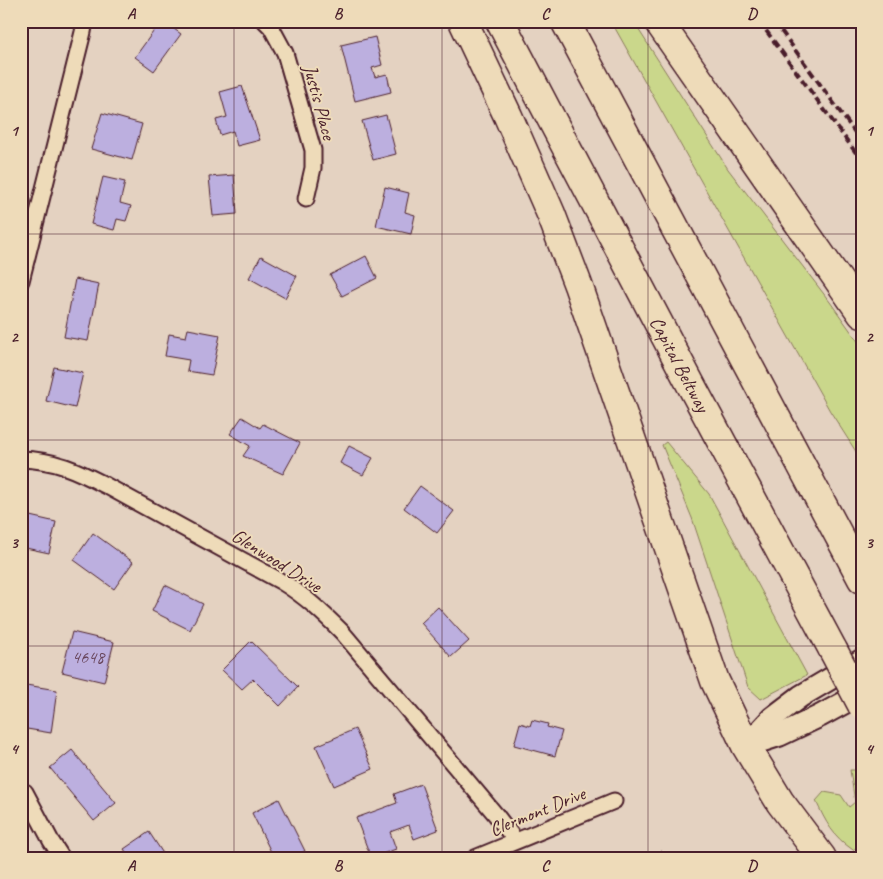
<svg xmlns="http://www.w3.org/2000/svg" width="883" height="879" viewBox="0 0 883 879" font-family="Caveat,sans-serif">
<style>
.green{fill:#cad78b;stroke:#8a7b5b}
.building{fill:#bcafdf;stroke:#4a1f2b}
.lines{fill:none;stroke-linecap:round;stroke-linejoin:round}
.minor-casing{stroke:#4a1f2b;stroke-width:19}
.secondary-casing{stroke:#4a1f2b;stroke-width:25}
.motorway-casing{stroke:#4a1f2b;stroke-width:31}
.minor{stroke:#eedbb9;stroke-width:15}
.secondary{stroke:#eedbb9;stroke-width:21}
.motorway{stroke:#eedbb9;stroke-width:28}
.rail{stroke:#4a1f2b;stroke-width:4;stroke-dasharray:8 4;stroke-linecap:butt}
.motorway-bridge-casing{stroke:#4a1f2b;stroke-width:31;stroke-linecap:butt}
.motorway-bridge{stroke:#eedbb9;stroke-width:28}
.grid{fill:none;stroke:#4a1f2b;stroke-width:1;stroke-opacity:0.55}
.labels{text-anchor:middle;stroke-width:4;stroke-linejoin:round;paint-order:stroke}
.number-label{font-size:18px;fill:#664358}
.street-label{font-size:20px;fill:#4a1f2b;stroke:#eedbb9}
.neatline{fill:none;stroke:#4a1f2b;stroke-width:2}
.grid-label{font-size:16px;text-anchor:middle;font-weight:bold;fill:#4a1f2b}
</style>
<rect width="100%" height="100%" fill="#e4d2c1"/>
<filter id="ink" filterUnits="userSpaceOnUse"><feTurbulence type="fractalNoise" baseFrequency=".02" numOctaves="2"/><feDisplacementMap in="SourceGraphic" scale="10" xChannelSelector="R" yChannelSelector="G"/><feConvolveMatrix kernelMatrix="1 2 1 2 8 2 1 2 1" color-interpolation-filters="sRGB"/></filter>
<g filter="url(#ink)">
<!-- green -->
<g class="green">
<polygon points="611,21 633,21 728,169 830,302 862,347 862,461 830,411"/>
<polygon points="666,442 709,494 807,675 761,699 748,687 692,518 662,445"/>
<path d="M850,770H858L862,776V843L853,850C833,836 826,823 816,801L824,792L841,795L849,807L855,802Z"/>
</g>
<!-- building -->
<g class="building">
<polygon points="161,21 163,21 181,34 154,71 135,57"/>
<polygon points="375,37 382,65 372,68 375,77 387,74 391,92 355,101 341,45"/>
<polygon points="242,86 260,140 237,146 233,131 220,135 216,120 227,117 220,92"/>
<polygon points="102,113 142,124 132,160 91,149"/>
<polygon points="386,115 396,154 373,160 362,121"/>
<polygon points="234,175 237,214 213,216 209,177"/>
<polygon points="103,177 125,182 120,203 131,206 126,221 117,219 114,230 91,224"/>
<polygon points="385,187 409,193 405,212 415,215 411,234 376,226"/>
<polygon points="261,256 297,276 285,298 249,278"/>
<polygon points="366,256 377,278 342,296 330,275"/>
<polygon points="75,279 99,284 88,341 64,337"/>
<polygon points="188,329 220,335 212,375 187,371 189,360 165,356 169,334 186,337"/>
<polygon points="54,367 83,373 75,408 46,401"/>
<polygon points="242,417 260,428 263,424 300,443 283,474 243,456 250,446 230,434"/>
<polygon points="349,446 373,458 363,475 340,463"/>
<polygon points="420,486 454,511 437,533 404,508"/>
<polygon points="21,514 56,522 49,553 21,547"/>
<polygon points="93,533 133,562 114,589 74,560"/>
<polygon points="165,585 203,604 190,630 152,611"/>
<polygon points="438,607 469,641 451,657 421,623"/>
<polygon points="72,632 114,642 104,682 62,672"/>
<polygon points="251,641 298,687 280,706 253,679 242,689 222,670"/>
<polygon points="26,685 57,690 51,733 21,728 21,701 24,702"/>
<polygon points="532,720 548,724 547,727 562,731 555,756 514,745 520,723 530,726"/>
<polygon points="355,729 373,769 334,786 316,746"/>
<polygon points="72,750 116,803 94,821 50,768"/>
<polygon points="421,784 438,830 414,839 409,825 390,832 396,849 371,858 356,818 397,803 394,794"/>
<polygon points="279,799 305,851 291,858 274,858 252,813"/>
<polygon points="149,832 166,858 130,858 124,849"/>
<polygon points="662,851 665,858 647,858"/>
</g>
<g class="lines">
<defs>
<g id="minor">
<polyline points="265,21 271,27 285,53 313,150 313,168 306,199"/>
<polyline points="21,281 83,32 85,21"/>
<path d="M21,459C55,460 76,470 105,485L282,582C305,596 323,613 342,632L496,815L515,840"/>
<polyline points="25,792 51,841 62,858"/>
<polyline points="475,858 614,801"/>
</g>
<g id="secondary">
<polyline points="746,746 772,718 801,696 862,660"/>
<polyline points="746,746 780,735 820,716 862,693"/>
</g>
<g id="motorway">
<polyline points="463,21 508,116 551,214 578,285 715,681 746,746 780,802 822,858"/>
<polyline points="500,21 691,385 833,650"/>
<polyline points="565,21 862,579"/>
<polyline points="658,21 862,314"/>
</g>
</defs>
<!-- minor casing -->
<use href="#minor" class="minor-casing"/>
<!-- secondary casing -->
<use href="#secondary" class="secondary-casing"/>
<!-- motorway casing -->
<use href="#motorway" class="motorway-casing"/>
<!-- minor -->
<use href="#minor" class="minor"/>
<!-- secondary -->
<use href="#secondary" class="secondary"/>
<!-- motorway -->
<use href="#motorway" class="motorway"/>
<!-- rail -->
<g class="rail">
<polyline points="759,21 862,161"/>
<polyline points="774,21 862,142"/>
<polyline points="860,21 862,23"/>
</g>
<defs>
<polyline id="motorway-bridge" points="833,650 862,705"/>
</defs>
<!-- motorway-bridge casing -->
<use href="#motorway-bridge" class="motorway-bridge-casing"/>
<!-- motorway-bridge -->
<use href="#motorway-bridge" class="motorway-bridge"/>
</g>
</g>
<!-- grid -->
<path class="grid" d="M234,21V858M442,21V858M648,21V858M21,234H862M21,440H862M21,646H862"/>
<g class="labels">
<!-- number labels -->
<g class="number-label">
<text x="88" y="663">4648</text>
</g>
<!-- street labels -->
<g class="street-label">
<text transform="translate(320 102) rotate(75)" y="7">Justis Place</text>
<text transform="translate(680 364) rotate(62)" y="7">Capital Beltway</text>
<text transform="translate(277 560) rotate(32)" y="7">Glenwood Drive</text>
<text transform="translate(537 811) rotate(-22)" y="7">Clermont Drive</text>
</g>
</g>
<!-- margin -->
<rect width="883" height="879" fill="none" stroke="#eedbb9" stroke-width="55"/>
<rect x="28" y="28" width="828" height="824" class="neatline"/>
<g class="grid-label">
<text x="131" y="19">A</text>
<text x="338" y="19">B</text>
<text x="545" y="19">C</text>
<text x="752" y="19">D</text>
<text x="14" y="136">1</text>
<text x="869" y="136">1</text>
<text x="14" y="342">2</text>
<text x="869" y="342">2</text>
<text x="14" y="548">3</text>
<text x="869" y="548">3</text>
<text x="14" y="754">4</text>
<text x="869" y="754">4</text>
<text x="131" y="871">A</text>
<text x="338" y="871">B</text>
<text x="545" y="871">C</text>
<text x="752" y="871">D</text>
</g>
</svg>
